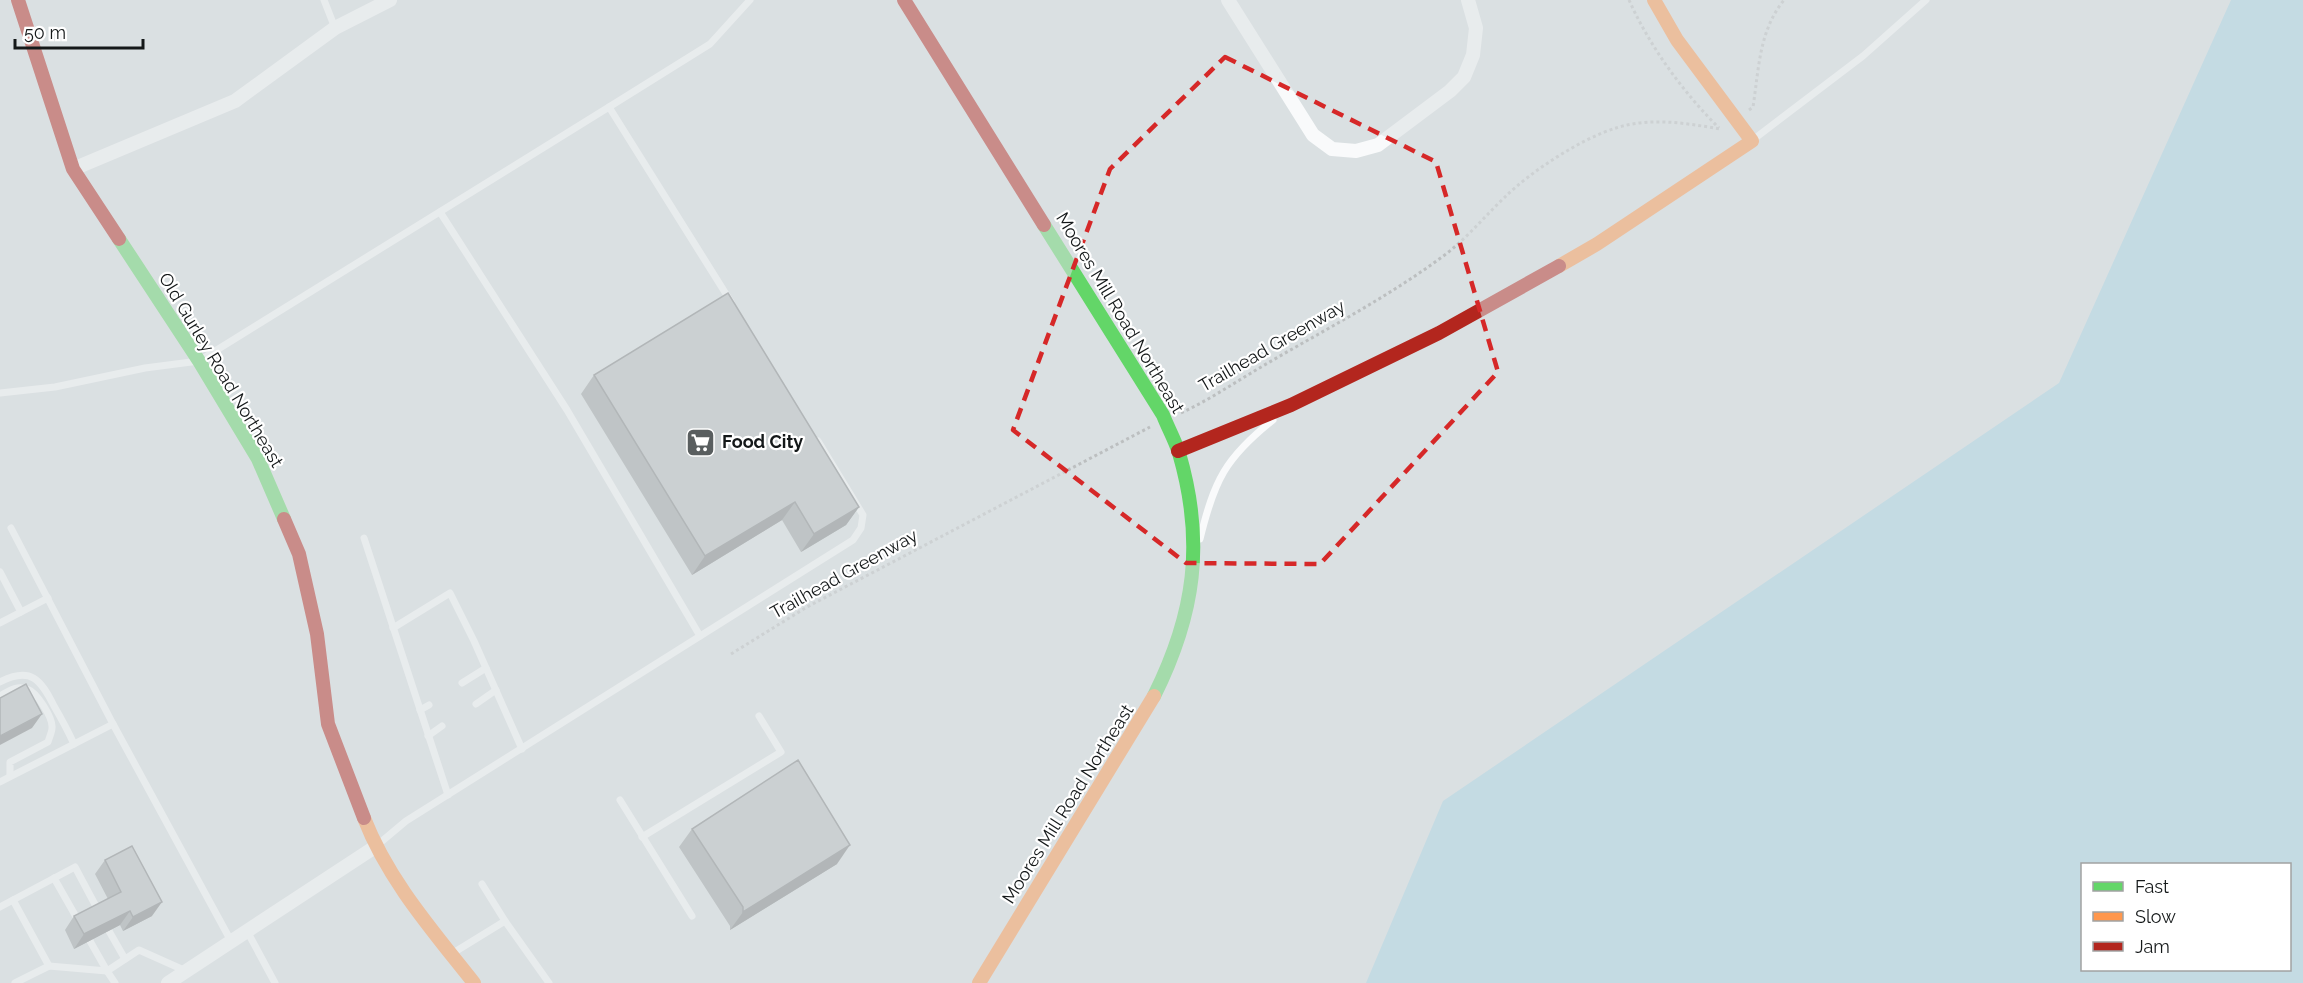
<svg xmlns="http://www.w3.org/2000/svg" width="2303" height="983" viewBox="0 0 2303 983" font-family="Raleway,sans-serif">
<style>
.green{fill:#a9d4e5;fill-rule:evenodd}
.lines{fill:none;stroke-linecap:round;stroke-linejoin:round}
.path{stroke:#bcbfc0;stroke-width:3;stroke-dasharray:3 3;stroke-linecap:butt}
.lane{stroke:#f9fafb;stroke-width:7}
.street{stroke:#f9fafb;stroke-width:14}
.fast{stroke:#63d668;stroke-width:14}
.slow{stroke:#ff974d;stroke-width:14}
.jam{stroke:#b3261e;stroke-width:14}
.wall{fill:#9ea3a4}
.shaded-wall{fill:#818486}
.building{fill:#b8bdbf;stroke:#818486;stroke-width:1.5}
.marked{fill:none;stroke:#d62828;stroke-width:4.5;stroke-dasharray:12 8;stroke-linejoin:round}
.labels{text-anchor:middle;stroke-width:4.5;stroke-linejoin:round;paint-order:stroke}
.street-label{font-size:18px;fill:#141819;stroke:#fff}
.poi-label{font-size:18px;font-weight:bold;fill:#141819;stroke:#fff;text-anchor:start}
</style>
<rect width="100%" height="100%" fill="#dae0e2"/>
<!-- green -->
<path class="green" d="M2231,0H2303V983H1366L1443,801L2059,383ZM2082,864H2290V970H2082Z"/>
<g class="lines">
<!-- path -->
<g class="path">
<path d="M1629,0C1650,47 1683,92 1719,128"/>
<path d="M1749,110L1753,107C1759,68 1759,31 1784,0"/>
<path d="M1181,413C1207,401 1231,385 1256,370C1320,332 1386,299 1446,254C1468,237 1485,216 1505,197C1530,172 1582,138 1616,128C1650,117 1685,123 1720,129"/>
<polyline points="731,654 807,607 1150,427"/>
</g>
<!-- lane -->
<g class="lane">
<polyline points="324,0 335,28"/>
<polyline points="1754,139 1863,56 1926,0"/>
<polyline points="440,212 567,410 700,636"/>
<polyline points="731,302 609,107 710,44 750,0"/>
<polyline points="0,393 55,387 145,368 199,361 609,107"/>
<polyline points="11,528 113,724"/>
<polyline points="364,538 448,795"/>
<path d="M1200,539C1214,481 1225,458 1273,420"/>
<polyline points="0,572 21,612"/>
<polyline points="0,623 48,598"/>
<polyline points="393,628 450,593 474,641 522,749"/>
<path d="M0,682C31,666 41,680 54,706C61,718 68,731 74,744"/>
<polyline points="462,683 486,668"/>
<path d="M0,696C9,691 17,685 27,689C37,692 53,718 52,728C52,732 49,738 48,742L10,762V776"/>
<polyline points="476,704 496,690"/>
<polyline points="420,710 429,705"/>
<polyline points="428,736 442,726"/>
<polyline points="0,782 113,724 231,941"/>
<polyline points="620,800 692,916"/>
<polyline points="642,837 781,752 759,716"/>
<polyline points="375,847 406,821 853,540 861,528 863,515 818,441"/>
<polyline points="54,878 79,922"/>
<polyline points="482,884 505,921 549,983"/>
<polyline points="13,900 75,867 99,912"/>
<polyline points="0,907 13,900 49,966"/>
<polyline points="109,931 125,959"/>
<polyline points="247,931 275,983"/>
<polyline points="90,941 107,971"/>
<polyline points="453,953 505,921"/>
<polyline points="15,983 49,966 107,971"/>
<polyline points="115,983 107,971 139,950 186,971"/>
</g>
<!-- street -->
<g class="street">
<polyline points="1228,0 1313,135 1332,149 1356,151 1378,145 1450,91 1464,77 1473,55 1476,28 1468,0"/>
<polyline points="73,169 235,101 335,28 390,0"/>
<polyline points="168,983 375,847"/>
</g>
<!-- fast -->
<g class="fast">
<path d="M1044,225L1163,415C1168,428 1175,440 1179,453C1205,542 1195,614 1154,696"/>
<polyline points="119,239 199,361 258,459 284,519"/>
</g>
<!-- slow -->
<g class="slow">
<polyline points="1559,266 1597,244 1752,141 1677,40 1654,0"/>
<path d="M364,818C388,880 433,931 474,983"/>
<polyline points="979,983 1154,696"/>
</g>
<!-- jam -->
<g class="jam">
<polyline points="18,0 73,169 119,239"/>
<polyline points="904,0 1044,225"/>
<polyline points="1178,451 1291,405 1439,333 1559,266"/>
<polyline points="284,519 299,554 317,634 328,724 364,818"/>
</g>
</g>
<!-- wall -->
<g class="wall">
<polygon points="594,375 859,507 846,525 801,552 782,520 692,575 581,394"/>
<polygon points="692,829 837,864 730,930 730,926 679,847"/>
<polygon points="105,860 152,916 123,931 120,925 74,949 65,930 74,916 108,899 95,874"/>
</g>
<!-- shaded-wall -->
<g class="shaded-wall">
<polygon points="795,502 782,520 692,575 705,556"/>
<polygon points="859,507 846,525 801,552 814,534"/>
<polygon points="42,714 32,728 0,745 0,736"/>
<polygon points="850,845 837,864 730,930 743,912"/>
<polygon points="162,902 152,916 123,931 133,917"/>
<polygon points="130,911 120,925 74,949 84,934"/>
</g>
<!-- building -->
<g class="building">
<polygon points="728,293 859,507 814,534 795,502 705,556 594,375"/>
<polygon points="26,684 42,714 0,736 0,698"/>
<polygon points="798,760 850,845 743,912 743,907 692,829"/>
<polygon points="132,846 162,902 133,917 130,911 84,934 74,916 121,892 105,860"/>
</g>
<!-- marked area -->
<path d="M0 0H2303V983H0ZM1225,57L1436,162L1498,372L1320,564L1186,563L1013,430L1110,169Z" fill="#dae0e2" fill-opacity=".55" fill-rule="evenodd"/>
<path class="marked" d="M1225,57L1436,162L1498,372L1320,564L1186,563L1013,430L1110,169Z"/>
<!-- icons -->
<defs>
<symbol id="supermarket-square" viewBox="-11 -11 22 22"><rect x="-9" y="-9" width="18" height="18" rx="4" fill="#595e5f" stroke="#fff"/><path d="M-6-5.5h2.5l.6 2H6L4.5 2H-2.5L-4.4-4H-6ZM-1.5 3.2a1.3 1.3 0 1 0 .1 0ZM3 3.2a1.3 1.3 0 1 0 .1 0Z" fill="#fff"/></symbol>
</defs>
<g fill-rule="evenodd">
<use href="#supermarket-square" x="684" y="426" width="33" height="33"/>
</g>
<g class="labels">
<!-- street labels -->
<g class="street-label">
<text transform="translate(1120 313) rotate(59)" y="6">Moores Mill Road Northeast</text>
<text transform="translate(1272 346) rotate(-30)" y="6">Trailhead Greenway</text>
<text transform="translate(221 370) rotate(59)" y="6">Old Gurley Road Northeast</text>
<text transform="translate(844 574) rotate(-29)" y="6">Trailhead Greenway</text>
<text transform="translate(1068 804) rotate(-58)" y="6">Moores Mill Road Northeast</text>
</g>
<!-- poi labels -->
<g class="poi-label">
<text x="722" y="448">Food City</text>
</g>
</g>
<!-- legend -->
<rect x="2081" y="863" width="210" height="108" fill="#ffffff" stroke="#a1a3a3" stroke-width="1.5"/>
<rect x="2093" y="882" width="30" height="9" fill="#63d668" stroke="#a1a3a3" stroke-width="1.5"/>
<text x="2135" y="893" font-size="18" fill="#141819">Fast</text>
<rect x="2093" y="912" width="30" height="9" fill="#ff974d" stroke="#a1a3a3" stroke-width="1.5"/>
<text x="2135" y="923" font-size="18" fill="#141819">Slow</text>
<rect x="2093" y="942" width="30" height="9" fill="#b3261e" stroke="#a1a3a3" stroke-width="1.5"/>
<text x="2135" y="953" font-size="18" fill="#141819">Jam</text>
<!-- scale -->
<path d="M15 39v9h128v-9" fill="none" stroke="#141819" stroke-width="3"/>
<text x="24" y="39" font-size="18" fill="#141819" stroke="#ffffff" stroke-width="4.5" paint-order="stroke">50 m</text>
</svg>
